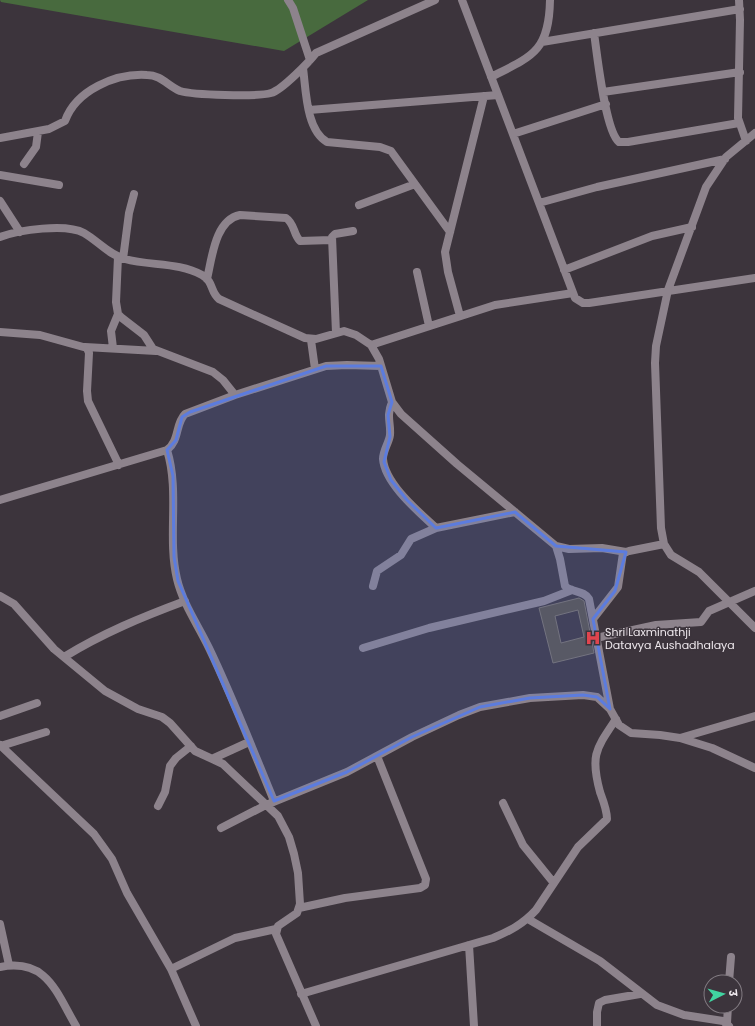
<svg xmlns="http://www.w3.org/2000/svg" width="755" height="1026" font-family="Poppins,'Noto Sans Devanagari',sans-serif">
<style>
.green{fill:#486a3e}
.building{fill:#585048;stroke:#7a7169;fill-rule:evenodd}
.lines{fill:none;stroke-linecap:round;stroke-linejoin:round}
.street{stroke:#8d838c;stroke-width:8}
.marked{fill:#5c7cde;fill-opacity:0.2;stroke:#5c7cde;stroke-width:3;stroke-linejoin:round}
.labels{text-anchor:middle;stroke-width:3;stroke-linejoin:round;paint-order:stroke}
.poi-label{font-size:11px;fill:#eee8ed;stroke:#3c343c;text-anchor:start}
</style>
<rect width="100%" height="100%" fill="#3c343c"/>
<path class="green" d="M0,0h368l-84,51 -283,-49z"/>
<path class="building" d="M579,598l5,3 10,52 -41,10 -14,-55zM578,610l6,27 -23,6 -6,-27z"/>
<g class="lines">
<path class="street" d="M288,0l5,8 17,52
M462,0l113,298 8,5h6l166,-25
M739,0l1,20 -2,98 8,23
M594,33c3,20 11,98 25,109h9l111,-19
M542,42l198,-33
M303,68c3,22 3,62 24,74l53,5 11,4 59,81
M491,77c42,-21 58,-26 59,-77
M603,92l137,-20
M309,110l189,-15
M755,133l-29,24 -20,30 -38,103 -12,56 -1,17 6,165 3,16 7,11 28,17 56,56
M513,134l93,-30
M0,138l49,-9 16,-8c11,-31 51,-48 82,-46 14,0 21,11 33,16 13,4 77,6 91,2 11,-3 38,-31 45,-40l119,-53
M24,164l12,-17 2,-15
M0,175l59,10
M0,201l20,31
M539,203l58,-16 128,-28
M359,205l56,-21
M0,237c19,-7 66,-14 84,-4 14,8 25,22 41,26 25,7 54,3 77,16 12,7 8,17 17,24l86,39 11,1 28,-8 12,4 15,10 8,14 13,43 9,12 56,50 99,82 4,13 5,27c7,7 19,4 24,13l21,110
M118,257l-2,45 2,12 4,4 22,17 9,14 60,23 10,8 12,15
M123,259l6,-46 5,-19
M564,270l88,-34 40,-9
M417,272l12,54
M207,279c5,-21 8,-59 33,-64l46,3c9,6 7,16 14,23l31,-1
M460,316l-12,-44 -3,-20 39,-156
M0,332l40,3 47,13 2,5 -2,38 1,10 31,64
M336,333l-4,-96 3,-3 18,-3
M311,340l4,29
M371,345l124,-40 78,-12
M85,347l71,4
M113,348l-2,-17 7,-17
M392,402c-6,15 -1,20 -2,33 -1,8 -7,15 -7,24 2,25 36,53 53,69
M167,450c13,42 0,87 10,129 6,25 21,46 32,69 24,50 44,102 65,153
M0,500l167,-50c13,-10 8,-26 18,-36l50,-19 91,-29 21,-1 34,1
M556,546l13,3 33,-1 24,4
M373,586l4,-15 24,-16 10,-16 25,-11 79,-16
M0,596l14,8 40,45 51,42 33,18 24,8 8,6 25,28 28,13 55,52 11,21 5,17 4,19 2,31 -3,9 -19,13 -2,8 40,92
M593,619l25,-32 5,-34 6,-2 35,-7
M596,638l60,-13 45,-3 8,-11 46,-20
M363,648l66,-20 115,-27 28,-11
M64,657c39,-24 78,-40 121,-56
M0,716l37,-13
M680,738l75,-22
M0,745l94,89 18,25 15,34 44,76 25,57
M1,746l45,-14
M214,758l35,-16
M503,803l20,42 30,37
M158,806l7,-14 5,-26 6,-8 15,-12
M221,828l45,-23 81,-33 65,-35 47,-22 21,-8 50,-9 53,-3 14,2 13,12 9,16 12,8 29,2 20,3 32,10 43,20
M299,908l46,-10 75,-10 5,-3 1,-6 -49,-123
M528,919l72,42 57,44 27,10 39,6 6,5
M0,924l9,41
M469,945l5,81
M0,967c47,-9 56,25 76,59
M171,969l64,-31 41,-9
M729,982l2,-25
M301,994l192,-56c17,-7 30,-14 43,-28l42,-63 29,-28c0,-9 -4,-19 -7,-27 -10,-37 -4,-43 16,-73
M727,1023l1,-17
M597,1026v-14l2,-9 6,-3 35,-6"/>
</g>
<path class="marked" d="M326,366h55l11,36 -4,13 2,22 -6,25 7,18 16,20 29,28 79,-16 41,34 70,6 -11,39 -22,28 17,90 -13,-12 -14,-2 -53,3 -50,9 -68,30 -65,35 -73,29 -96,-220 -4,-24 -1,-81 -6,-26 9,-10 6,-23 8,-5z"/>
<defs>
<g id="hospital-bare" transform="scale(1.2)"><path d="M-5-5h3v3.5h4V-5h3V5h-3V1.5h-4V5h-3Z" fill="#e0444e" stroke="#3c343c" stroke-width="2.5" paint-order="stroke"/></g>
</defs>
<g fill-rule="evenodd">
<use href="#hospital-bare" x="593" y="638"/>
</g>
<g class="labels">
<g class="poi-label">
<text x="605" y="636">Shri Laxminathji<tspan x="605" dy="13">Datavya Aushadhalaya</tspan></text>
</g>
</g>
<g transform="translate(723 994) rotate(84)"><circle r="19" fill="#3c343c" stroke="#837c83"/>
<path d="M0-3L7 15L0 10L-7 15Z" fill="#41d4a1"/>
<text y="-6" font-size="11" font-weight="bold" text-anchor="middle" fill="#eee8ed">उ</text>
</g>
</svg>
